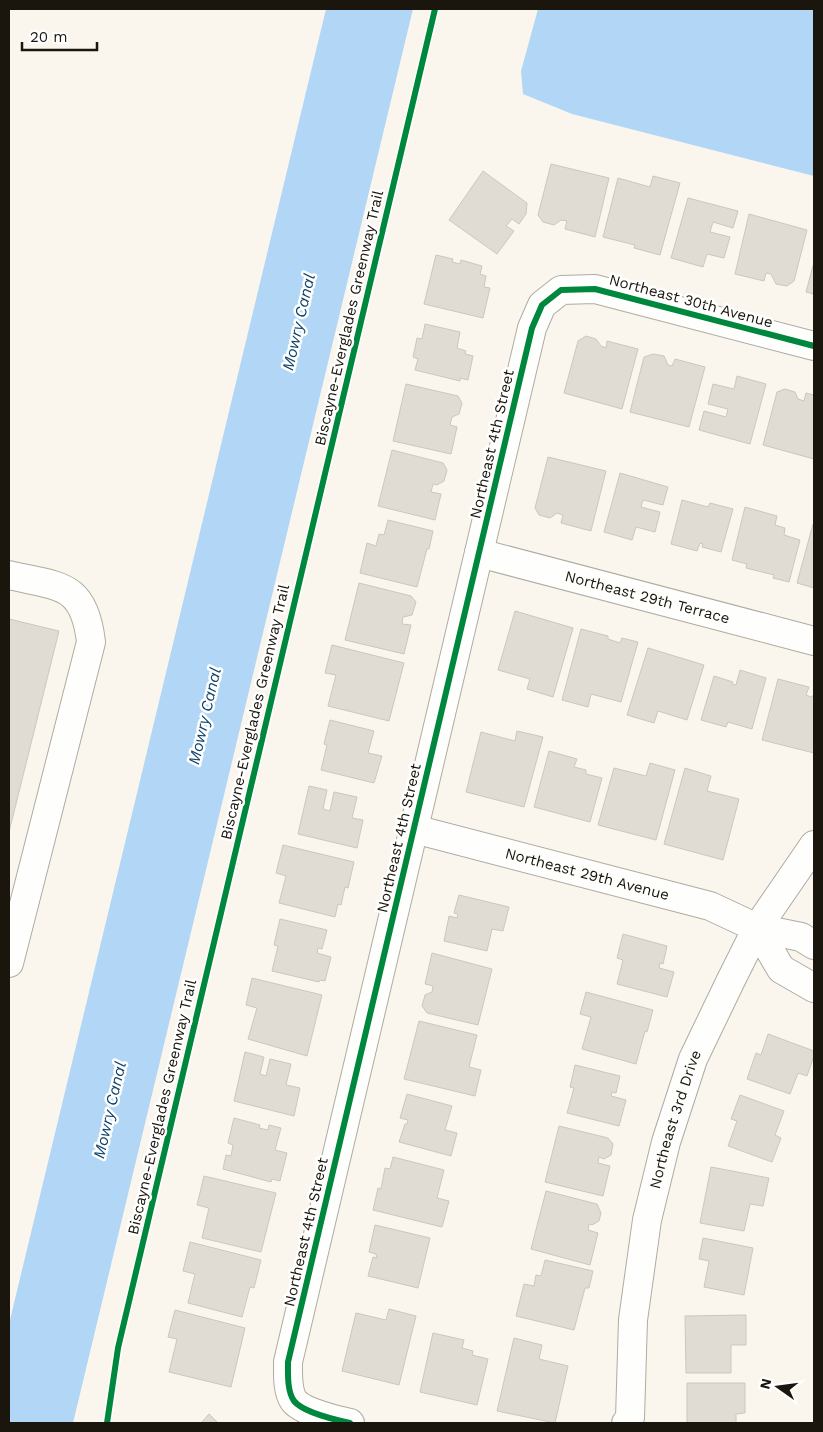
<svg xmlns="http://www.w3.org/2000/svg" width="823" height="1432" font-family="'Work Sans',sans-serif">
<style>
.water{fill:#b2d7f6}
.building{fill:#e1dcd3;stroke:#cbc7bf}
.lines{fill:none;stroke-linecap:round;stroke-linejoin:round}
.minor-casing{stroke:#aeaba2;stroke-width:30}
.minor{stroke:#fefefc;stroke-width:28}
.cycleway-casing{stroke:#fff;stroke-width:9}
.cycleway{stroke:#00873e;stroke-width:6}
.labels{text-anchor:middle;stroke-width:5;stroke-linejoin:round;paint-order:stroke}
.street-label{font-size:15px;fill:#1a160d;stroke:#fff}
.water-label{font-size:16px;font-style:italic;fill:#0e436a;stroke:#fff}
</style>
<rect width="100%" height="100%" fill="#faf6ed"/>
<path class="water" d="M326,9h87l-340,1414h-64v-99z
M538,9h273l3,1v166l-242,-62 -49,-20 -2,-23z"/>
<path class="building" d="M551,164l58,14 -14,59 -30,-8 2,-8 -6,-1 -7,5 -11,-3 -5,-7z
M483,171l44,32 -1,11 -7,10 -7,-5 -6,7 8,5 -17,23 -48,-34z
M653,176l27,7 -20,72 -26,-7 1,-3 -32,-8 15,-59 32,9z
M688,198l50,13 -5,17 -20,-6 -3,10 20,5 -6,21 -17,-4 -4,13 -32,-9z
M749,214l58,16 -13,51 -7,5 -11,-2 -5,-10 -5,-1 -2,8 -29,-7z
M436,255l17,4 -1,3 8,2 1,-4 21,6 -2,8 6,2 -2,11 6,1 -7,30 -59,-14z
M814,262v32l-8,-2z
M425,324l35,8 -3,16 9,3 -1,3 8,2 -5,24 -8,-2v3l-45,-11 3,-11 -5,-2 4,-19 5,1z
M586,336l10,3 5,7 5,2 1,-7 31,8 -16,60 -58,-16 14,-52z
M653,354l11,2 4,9 4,1 3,-7 30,8 -16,60 -59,-15 14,-55z
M737,376l29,8 -16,60 -51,-14 5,-19 22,6 2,-8 -20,-5 5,-20 21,5z
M406,384l52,12 4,7 -3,11 -7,3 -2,8 7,2 -6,27 -58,-13z
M785,389l10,3 3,7 6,2 2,-8 8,2v64l-51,-14 14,-53z
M392,450l51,13 4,7 -3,11 -7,4 -4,-1 -2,8 10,2 -6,26 -57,-14z
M548,457l58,14 -15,60 -30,-8 2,-8 -6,-2 -7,5 -11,-3 -4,-7z
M620,473l48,14 -5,18 -20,-5 -2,7 19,5 -5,20 -19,-5 -4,13 -28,-8z
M682,500l26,7 2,-4 23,6 -12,43 -19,-5 1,-3 -3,-1 -3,8 -26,-7z
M745,507l32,9 -2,9 10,3 -1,7 16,5 -11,42 -16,-4 1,-3 -28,-7 1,-4 -15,-4z
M388,520l45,11 -4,18h-2l-10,38 -57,-14 7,-30 9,3 3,-12 5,1z
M813,524l1,1v63l-17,-5z
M359,583l52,13 5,6 -4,13 -9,2 -1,7 9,1 -7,29 -59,-14z
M515,611l58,17 -20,69 -26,-8 3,-10 -32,-9z
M9,619l50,12 -50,201z
M581,629l27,7v3l12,4 2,-5 16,4 -17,60 -30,-8 -3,13 -26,-7z
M332,645l72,18 -15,58 -61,-15 8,-31 -11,-2z
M648,648l56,17 -17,55 -29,-9 -4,12 -27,-8z
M740,670l26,8 -14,51 -24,-7 -2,5 -25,-7 13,-44 19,6 -1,2 4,1z
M778,679l31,8 -3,8 5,2 3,-2v58l-52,-13z
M330,720l44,11 -6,22 14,3 -8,27 -53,-13 6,-25 -3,-1z
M517,731l26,6 -19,70 -58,-15 15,-60 34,9z
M549,751l28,8 -3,8 12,3v4l16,4 -12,44 -56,-15z
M650,763l25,7 -19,70 -58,-15 16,-57 32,8z
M685,768l26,8 -4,15 32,8 -16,61 -59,-16z
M309,786l18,4 -4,19 7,2 4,-19 23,5 -5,21 11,2 -6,28 -59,-14z
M283,845l71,17 -6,26 -3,-1 -4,18 -3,-1 -3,13 -56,-14 7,-27 -10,-3z
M459,895l50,12 -6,24 -11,-2 -5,22 -43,-10 5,-25 8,2 1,-4 -4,-1z
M280,919l47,11 -5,19 -4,-1 -1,5 14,4 -6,24 -5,-1 -1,2 -47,-11 6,-25 -4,-1z
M623,934l44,12 -4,18 -3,-1 -1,5 15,4 -7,25 -50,-13 6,-24 -6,-2z
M432,953l60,16 -14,56 -51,-12 -5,-7 3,-11 7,-3 1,-6 -8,-2z
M252,978l70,17 -15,61 -59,-17 9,-31 -11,-3z
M586,992l67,18 -6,22 -2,-1 -9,33 -54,-15 9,-32 -11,-3z
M419,1021l58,14 -8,32 12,3 -6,26 -71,-17z
M768,1034l46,17v5l-7,20 -9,-3 -8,21 -43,-15 9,-26 5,2z
M245,1052l19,5 -4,17 6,2 4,-17 21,5 -5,21 14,3 -6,28 -60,-15z
M575,1065l45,11 -4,17 -4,-1 -1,4 15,4 -7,26 -52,-13 7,-25 -4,-1z
M407,1094l45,12 -7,24 12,3 -6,23 -52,-14 6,-18h2l1,-4 -8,-2z
M740,1095l44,16 -9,24 6,3 -9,24 -44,-16 9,-25 -6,-2z
M234,1118l26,7 -1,3 9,2 1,-5 12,3 -6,22 12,3 -7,28 -8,-2 -1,3 -48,-13 3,-14 5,1 2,-11 -5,-2z
M559,1126l49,12 5,6 -2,11 -7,4 -5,-2 -1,6 12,3 -7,30 -58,-14z
M393,1157l51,13 -7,28 12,3 -7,26 -69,-17 5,-22 3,1 4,-21 5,1z
M711,1167l58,11 -6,28 -13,-2 -6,27 -44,-8z
M204,1176l72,17 -15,59 -59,-14 7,-30 -12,-3z
M546,1191l51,13 4,9 -2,8 -7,4 -3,-1 -1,6 10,3 -8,32 -59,-16z
M375,1225l55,13 -12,50 -50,-12 5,-19 4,1 -1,-4 -7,-2z
M703,1238l50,10 -9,47 -40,-8 5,-26 -10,-2z
M190,1242l71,18 -7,28 -4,-1 -8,30 -54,-14 7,-29 -12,-3z
M545,1260l48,11 -4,17h-4l-11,42 -58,-14 8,-32 10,2 2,-11 5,1z
M389,1309l27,7 -17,69 -57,-14 14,-58 30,7z
M175,1310l70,18 -14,59 -62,-15 8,-33 -9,-2z
M746,1315v30h-15v28h-45l-1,-57z
M433,1333l31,7 -2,8 11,3 -1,4 16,4 -11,46 -57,-13z
M514,1338l28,7 -3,14 29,7 -13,57 -58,-12z
M687,1383h58v30l-9,1v9h-49z
M209,1414l9,9h-17z"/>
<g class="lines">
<g class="minor-casing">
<g id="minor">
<path id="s1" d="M479,553l335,88"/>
<path d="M9,575c50,12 75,7 82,67l-82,321"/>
<path id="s2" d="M414,829l296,77 47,22 44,9 13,8"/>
<path d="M757,928l24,41 33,19"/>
<path d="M350,1423c-14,-3 -47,-11 -56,-22 -7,-10 -6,-27 -6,-39l244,-1034 10,-23 19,-15 34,-1 219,57"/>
<path id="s3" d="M626,1423l4,-5 3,-98 14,-100 19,-78 27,-83 38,-79 26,-52 57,-83"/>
</g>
</g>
<use href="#minor" class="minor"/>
<g class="cycleway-casing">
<path id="cycleway" d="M107,1423l11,-75 317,-1339
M350,1423c-14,-3 -47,-11 -56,-22 -7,-10 -6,-27 -6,-39l244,-1034 10,-23 19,-15 34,-1 219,57"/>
</g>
<use href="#cycleway" class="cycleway"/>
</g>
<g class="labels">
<g class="street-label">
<text transform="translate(691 301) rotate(15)" y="5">Northeast 30th Avenue</text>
<text transform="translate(349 318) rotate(-77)" y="5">Biscayne-Everglades Greenway Trail</text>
<text transform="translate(492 444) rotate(-77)" y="5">Northeast 4th Street</text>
<text dy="5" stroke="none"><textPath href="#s1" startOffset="174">Northeast 29th Terrace</textPath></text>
<text transform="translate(255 712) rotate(-77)" y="5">Biscayne-Everglades Greenway Trail</text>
<text transform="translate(399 838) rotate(-77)" y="5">Northeast 4th Street</text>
<text dy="5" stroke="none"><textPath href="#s2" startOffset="179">Northeast 29th Avenue</textPath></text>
<text transform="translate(162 1107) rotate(-77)" y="5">Biscayne-Everglades Greenway Trail</text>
<text dy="5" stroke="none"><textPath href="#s3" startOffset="310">Northeast 3rd Drive</textPath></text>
<text transform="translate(306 1232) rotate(-77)" y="5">Northeast 4th Street</text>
</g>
<g class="water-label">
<text transform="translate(298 322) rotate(-77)" y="6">Mowry Canal</text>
<text transform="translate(204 716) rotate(-77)" y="6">Mowry Canal</text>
<text transform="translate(109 1110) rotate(-77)" y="6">Mowry Canal</text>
</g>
</g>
<rect width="823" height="1432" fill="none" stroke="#1a160d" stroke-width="20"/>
<g transform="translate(778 1387) rotate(284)" stroke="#ffffff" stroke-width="4" paint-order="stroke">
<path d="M0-4L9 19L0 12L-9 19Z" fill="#1a160d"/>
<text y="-8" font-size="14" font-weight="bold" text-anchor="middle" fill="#1a160d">N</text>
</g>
<path d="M22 42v8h75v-8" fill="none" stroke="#1a160d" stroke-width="2.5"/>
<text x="30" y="42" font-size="15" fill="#1a160d" stroke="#ffffff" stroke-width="4" paint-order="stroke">20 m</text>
</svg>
